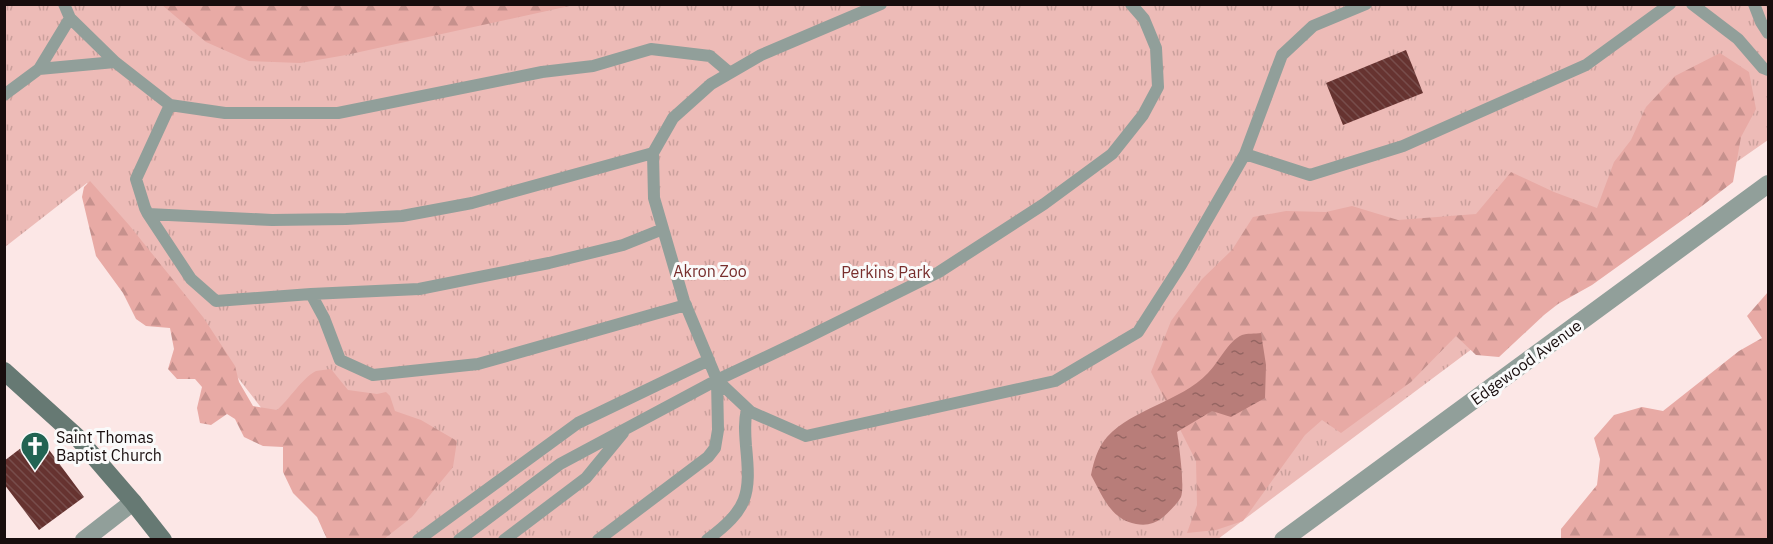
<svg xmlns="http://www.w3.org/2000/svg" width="1773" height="544" font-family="'IBM Plex Sans',sans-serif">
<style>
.grass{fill:url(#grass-tufts)}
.forest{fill:url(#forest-firs)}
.water{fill:url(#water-ripples)}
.building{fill:url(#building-back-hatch)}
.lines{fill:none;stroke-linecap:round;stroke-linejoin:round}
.lane{stroke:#919f9a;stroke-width:12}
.street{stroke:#919f9a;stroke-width:18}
.secondary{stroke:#667973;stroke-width:18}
.labels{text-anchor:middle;stroke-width:6;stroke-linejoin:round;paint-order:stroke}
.park-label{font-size:16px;fill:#782e2d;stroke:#fafafa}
.street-label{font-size:16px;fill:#180d0d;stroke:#fafafa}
.poi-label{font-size:16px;fill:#180d0d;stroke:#fafafa;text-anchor:start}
</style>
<defs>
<pattern id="grass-tufts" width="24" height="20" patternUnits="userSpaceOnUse" patternTransform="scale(1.5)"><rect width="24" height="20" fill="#edbbb7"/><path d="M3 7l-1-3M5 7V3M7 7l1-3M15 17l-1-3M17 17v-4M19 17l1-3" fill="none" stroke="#caa09c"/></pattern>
<pattern id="forest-firs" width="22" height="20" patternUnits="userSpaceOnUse" patternTransform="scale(1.5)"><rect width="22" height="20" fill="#e8aaa5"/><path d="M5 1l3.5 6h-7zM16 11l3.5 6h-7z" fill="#c6918d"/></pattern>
<pattern id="water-ripples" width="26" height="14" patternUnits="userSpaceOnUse" patternTransform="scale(1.5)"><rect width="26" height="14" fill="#b87d79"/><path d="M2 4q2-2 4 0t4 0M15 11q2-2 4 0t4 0" fill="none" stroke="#956562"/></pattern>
<pattern id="building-back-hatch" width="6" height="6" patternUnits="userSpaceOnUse" patternTransform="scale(1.5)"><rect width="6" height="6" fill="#663330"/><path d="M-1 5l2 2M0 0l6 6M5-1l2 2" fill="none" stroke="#774d4b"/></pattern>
</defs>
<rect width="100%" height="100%" fill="#fce7e6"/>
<path class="grass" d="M4,5h1764v135l-252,176 -298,223h-855l-276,-356 -82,64z"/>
<path class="forest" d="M162,5h412l-228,50 -46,8 -51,-2 -43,-19z
M1720,53l29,19 7,37 -15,28 -8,45 -31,24 -110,79 -34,19 -14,11 -45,42 -23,-2 -20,-19 -45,46 -70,51 -19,-13 -17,15 -62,86 -27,9 -29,3 10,-28 -1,-44 -45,-89 20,-51 31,-42 30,-29 21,-33 33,-6 40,1 26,-6 46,14 78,-6 35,-42 43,20 43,16 17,-46 17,-22 15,-33 29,-31z
M90,181l39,44 74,92 32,49 4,16 14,24 24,4c12,-10 25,-32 39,-39 4,-1 10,-1 15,-2l17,21 29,4 9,-2 4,4 5,15 26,9 36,21 -4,26 -41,50 -28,22h-57l-10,-22 -24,-24 -10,-21v-25l-20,-1 -19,-9 -9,-18 -8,-5 -16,11 -11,-2 -3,-15 5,-21 -7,-8h-18l-9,-10 6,-20 -4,-21 -24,-2 -10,-7 -13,-26 -27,-37 -14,-59 2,-10z
M1768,292v247h-207v-10l36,-44 3,-26 -6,-21 20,-23 28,-8 21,4 76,-60 23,-13 -15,-22z"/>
<path class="water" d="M1261,333l5,32 -1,33 -34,19 -19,-6 -35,21c2,13 8,54 4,65 -4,7 -13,16 -19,21 -8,6 -16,8 -26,6 -25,-4 -34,-29 -45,-49 3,-14 6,-26 16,-38 27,-29 73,-35 101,-64 11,-11 20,-32 34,-38 5,-2 13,-1 19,-2z"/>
<path class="building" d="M1406,50l17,43 -80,32 -17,-42z
M38,435l46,62 -45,33 -35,-46v-23z"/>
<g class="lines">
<path class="lane" d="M64,4l6,14
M1692,4l46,35 25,29 5,2
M1754,4l7,18 7,11
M39,69l31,-51 45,44
M4,95l35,-26 76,-7 55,43
M1245,154l65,21 93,-29 183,-81 84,-61
M148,214l124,6 74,-1 56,-3 70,-13 181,-50
M311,294l108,-5 130,-26 74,-18 40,-16
M686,305l-208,59 -105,11 -33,-15 -16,-42 -13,-24 -95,7 -25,-22 -43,-65 -3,-6 -9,-29 34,-74 55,8h113l204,-41 51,-6 58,-17 59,7 20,17
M717,380l34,32 55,24 249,-55 83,-49 43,-67 64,-111 37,-99 31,-29 53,-22
M418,540l160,-117 131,-63
M459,540l101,-76 157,-84 89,-42 133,-66 105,-68 68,-50 31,-39 15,-28 -2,-39 -12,-29 -13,-15
M504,540l82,-62 37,-45
M598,540l110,-83 7,-9 3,-18 -1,-50 -33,-79 -30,-103 -1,-45 20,-35 38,-34 50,-29 120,-51
M707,540c41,-31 44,-44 39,-94 -1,-13 -2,-24 1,-37"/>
<path class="street" d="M84,540l49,-38
M1283,540l485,-356"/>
<path class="secondary" d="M4,371l73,66 56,65 30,38"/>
</g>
<defs>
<g id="church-pin" transform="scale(1.5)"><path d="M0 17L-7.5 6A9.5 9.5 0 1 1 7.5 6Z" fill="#226453" stroke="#fafafa"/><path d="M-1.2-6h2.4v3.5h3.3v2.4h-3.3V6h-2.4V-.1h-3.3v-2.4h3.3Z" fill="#fff"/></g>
</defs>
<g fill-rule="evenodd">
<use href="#church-pin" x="35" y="446"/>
</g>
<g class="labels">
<g class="park-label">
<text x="710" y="277">Akron Zoo</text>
<text x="886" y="278">Perkins Park</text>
</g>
<g class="street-label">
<text transform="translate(1526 362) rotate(-36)" y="6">Edgewood Avenue</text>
</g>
<g class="poi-label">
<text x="56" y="443">Saint Thomas<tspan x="56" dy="18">Baptist Church</tspan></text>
</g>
</g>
<rect width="1773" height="544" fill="none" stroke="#180d0d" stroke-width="12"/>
</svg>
